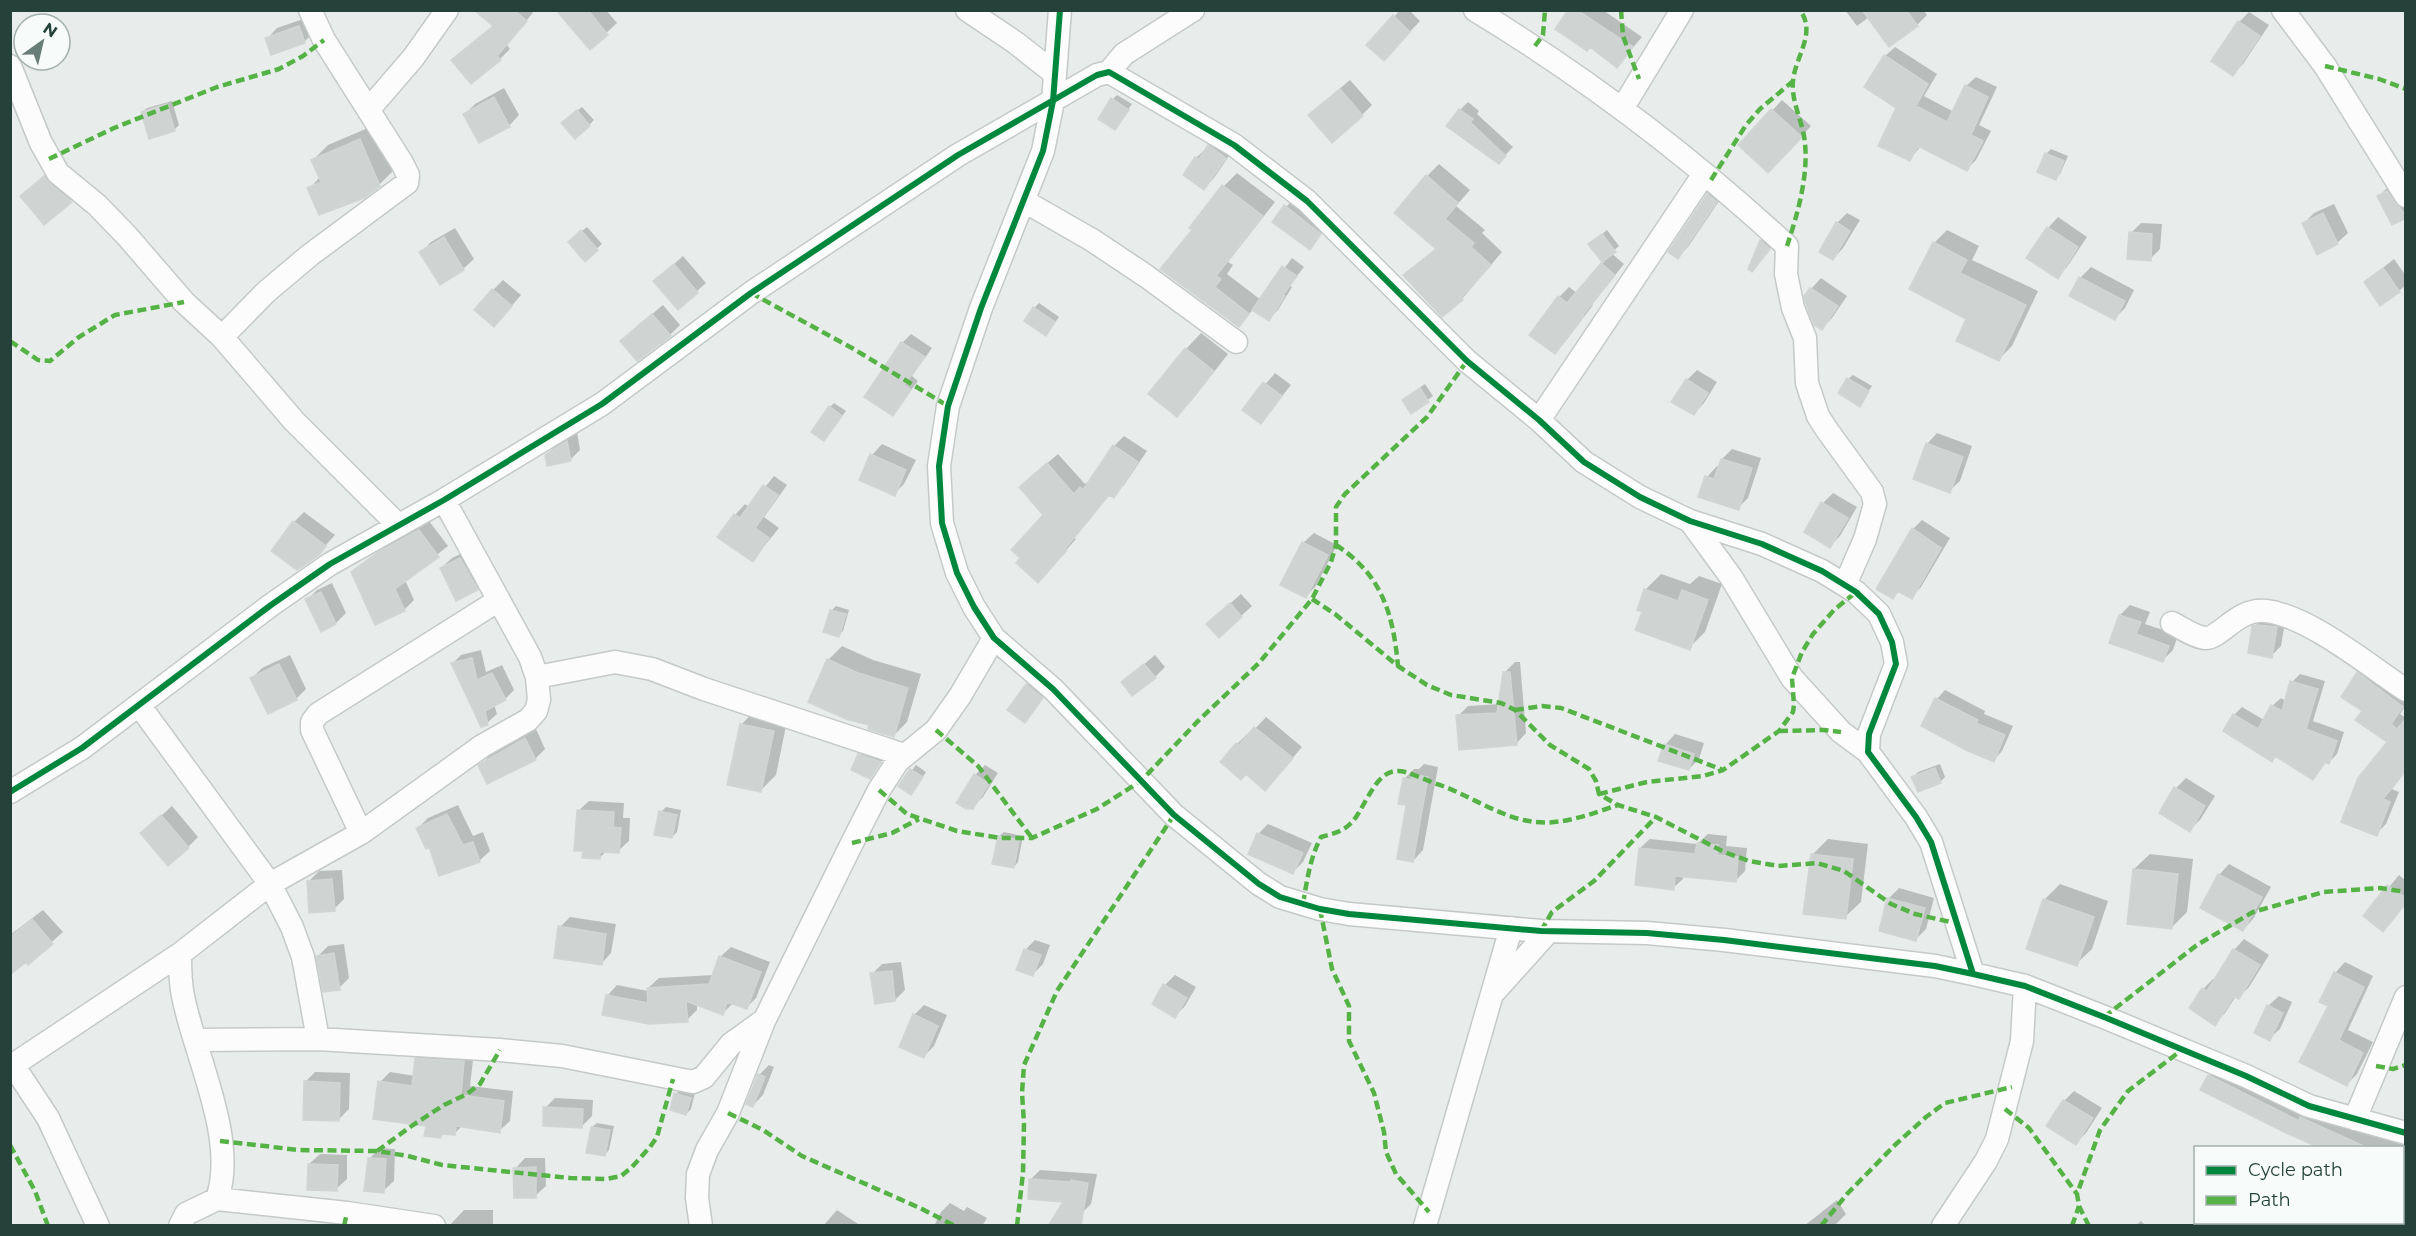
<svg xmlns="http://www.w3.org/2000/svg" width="2416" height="1236" font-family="Montserrat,sans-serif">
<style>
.shadow{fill:#0003}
.building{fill:#cfd4d2;stroke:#d1d6d4;stroke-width:1.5}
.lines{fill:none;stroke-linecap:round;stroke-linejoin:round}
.street-casing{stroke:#c5cac8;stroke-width:25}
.street{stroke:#fcfcfc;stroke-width:22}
.quiet{stroke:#55b346;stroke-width:4.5;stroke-dasharray:9 4.5;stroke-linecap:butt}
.cycleway-casing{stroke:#f7fbf9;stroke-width:10}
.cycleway{stroke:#00873e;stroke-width:6}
</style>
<rect width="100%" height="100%" fill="#e8edeb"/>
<path class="shadow" d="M493,10h42l-28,35 3,4 -10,10 -47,1 41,-35z
M567,10h39l11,13 -27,25z
M1400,10h9l11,11 -26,28v-32z
M1570,10h33l39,27 -25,29z
M1845,10h78l4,5 -10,10 -48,-8 -12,9z
M2249,12l20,13 -26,39 -10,10 6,-52z
M309,17l5,15 -10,10 -37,-3 10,-11z
M1895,47l42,27 -13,22 30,16 12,-26 10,-9 21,10 -18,38 12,6 -15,29 -9,9 -46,-23 -11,13 -25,-103z
M1350,80l22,25 -10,10 -42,-10z
M504,88l15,27 -10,11 -44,-12 10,-10z
M1117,95l15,9 -17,24 -2,-29z
M1782,100l29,26 -33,35 -38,-16z
M172,101l7,24 -5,5 -32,-18 5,-4z
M1468,102l11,9 -2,3 36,33 -14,15 -39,-52z
M582,107l12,13 -5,5 -21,-7z
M375,125l20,44 -16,16 -70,4 11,-12 -7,-17 15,-15z
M1219,136l16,11 -21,31 -10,10 -8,-30z
M2051,149l17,7 -8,18 -5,5 -16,-8 8,-18z
M1439,164l31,26 -14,16 29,24 -3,3 20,19 -40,47 -57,-24 32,-27 -10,-72z
M55,167l26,24 -36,32 -13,-37z
M1237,173l38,29 -47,60 5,3 -6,9 34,26 31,-42 12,9 -14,18 2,2 -14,23 -9,9 -15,-10 -16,16 -76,-56 32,-39 30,-44z
M1718,184l8,7 -38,56 -10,10 -8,-5 38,-58z
M2389,186l17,6v25l-27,-21z
M1296,195l34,29 -21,24 -35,-26z
M2334,204l14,29 -11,10 -33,-20 10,-10z
M1847,213l13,7 -17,28 -10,11 4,-36z
M2058,217l29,20 -20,30 -10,10 -29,-19 20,-30z
M2141,223l21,1 -2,25 -10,10 -19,-26z
M587,227l15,17 -17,15 -11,-22z
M455,228l19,31 -11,10 -23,14 -19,-31 10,-10z
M1607,230l12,16 -8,7 13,11 -32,40 1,1 -28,37 -10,10 4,-55 10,-10 8,6 27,-31 -14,-18z
M1947,230l32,16 -7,14 66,31 -26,55 -13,13 -65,-116z
M1766,236l8,8 -17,21 -7,4 11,-28z
M683,256l23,27 -28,25 -14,-35z
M2394,259l12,17v9l-7,6 -34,-9z
M2091,267l43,23 -9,18 -10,10 -44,-23 9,-17z
M1821,278l26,18 -15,22 -10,10 -11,-39z
M503,280l18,15 -17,20 -11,-25z
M1039,303l20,14 -9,12 -16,-21z
M663,305l17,20 -10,10 -38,-4z
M1201,333l27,21 -36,46 -15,15 -27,-21 36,-45z
M911,334l21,14 -20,28 6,5 -25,33 -27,-18 36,-53z
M1697,370l20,12 -13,21 -10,11 -7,-34z
M1275,373l16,12 -30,37 -17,-12z
M1853,375l19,11 -13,19 -11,-26z
M1425,384l8,12 -21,16 -4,-16z
M834,403l12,8 -22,28 6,-32z
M577,432l3,18 -10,10 -24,-5 11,-10z
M1937,433l35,13 -12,35 -11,10 -22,-47z
M1124,436l23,15 -23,34 -11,11 -3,-2 -36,44 2,1 -28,32 -3,-56 -14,-38 27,-23 27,30 7,-5 22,-33z
M882,444l34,16 -12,24 -10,10 -33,-15 11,-24z
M1732,449l29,9 -13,40 -10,10 -31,-31 10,-11 2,1 3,-8z
M774,476l13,9 -23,32 15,11 -26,32 -34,-23 16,-22 10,-11 4,3z
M1833,493l24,14 -17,29 -10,10 -24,-15 17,-28z
M304,512l31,23 -17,19 -24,-32z
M1922,520l28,18 -29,49 -10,10 -11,-7 -7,7 -15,-8 35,-60z
M429,521l19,25 -43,34 9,20 -10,10 -28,13 -23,-51 36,-28z
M1314,533l23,12 -21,41 -10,10 -3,-53z
M471,549l16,30 -10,10 -36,-21 11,-10z
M1661,574l29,10 9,-8 23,8 -17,48 -16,16 -50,-39 7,-20z
M332,583l14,30 -10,10 -15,7 -14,-30 10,-10z
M1241,594l11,12 -33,30 -1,-22z
M2130,605l20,7 -5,12 33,11 -5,15 -10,10 -52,-18 9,-27z
M836,606l13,4 -6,21 -5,4 -7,-24z
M2264,616l22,1 -5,29 -10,10 -17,-29z
M842,646l31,14 48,14 -14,48 -14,14 -22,-12 -43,-64z
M481,650l5,22 16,-7 12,25 -9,9 -11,5 3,10 -10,9 -35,-59 9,-9z
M290,655l16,34 -10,10 -44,-21 10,-10z
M1155,655l10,12 -10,10 -32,5z
M1515,662h5l6,71 -10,11 -58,-28 10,-10 32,-2 5,-32z
M2368,663l38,28v14l-6,9 6,4v53l-14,18 7,3 -13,32 -10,10 13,-93 -25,-31 -6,-37z
M2300,674l25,7 -12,40 31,11 -7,22 -8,8 -2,-1 -14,17 -37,-23 -4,5 -38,-45 8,-8 22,13 8,-14 9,-8 5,3 6,-19z
M1037,675l15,12 -28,34 3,-36z
M1945,690l40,21 -1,3 29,12 -11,25 -8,9 -57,-61z
M756,709l32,7 -12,59 -15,15 -20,-65z
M1266,717l36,30 -27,32 -38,-35 10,-10 2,1z
M536,729l9,20 -10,10 -55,7 10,-11z
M1675,734l29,9 -5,16 -10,10 -24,-24z
M870,745l20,6 -21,27 -9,-23z
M1424,764l14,3 -15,83 -10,11 -9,-82 10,-10h5z
M1940,764l5,13 -4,4 -23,9 -5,-13 5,-5z
M916,765l10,7 -11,16 -15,-2z
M985,765l13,8 -15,24 -11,10 3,-32z
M2186,778l29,18 -15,24 -11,10 -13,-42z
M589,801l35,2 -1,15h7l-1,23 -11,10h-11l-8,7 -21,-47z
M458,805l15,31 10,-4 7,19 -11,10 -49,-16 -12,-17 10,-10z
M172,806l26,31 -10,10 -46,-14z
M666,807l15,3 -4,22 -5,5 -11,-25z
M1268,824l44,19 -9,19 -10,10 -35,-38z
M1004,832l19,4 -5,26 -4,5 -15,-31z
M1708,834l19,2 -1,10 21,2 -2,23 -10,10 -52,-6v4l-10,9 -33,-40 10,-9 47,5z
M1828,839l40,5 -7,58 -16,15 -33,-62z
M2150,854l43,5 -6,53 -15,15 -38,-58z
M2229,864l42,23 -18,32 -10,11 -24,-55z
M342,870l2,29 -10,10 -25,-28 10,-10z
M2399,875l7,6v22l-23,27 -18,-14z
M2060,884l48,17 -16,48 -16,15 -32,-64z
M1899,888l35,10 -8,31 -10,10 -35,-9 8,-32z
M43,910l20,22 -35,31 -2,-3 -16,13v-38z
M570,917l46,7 -5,29 -10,11 -41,-37z
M2244,939l25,16 -20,32 -10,10 -3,-1 -11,17 -10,11 -12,-35 10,-10 2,1 19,-30z
M1035,940l15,5 -7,19 -10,10 -8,-24z
M344,944l5,34 -10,10 -21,-32 10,-10z
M731,947l39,15 -14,36 -10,10 -13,-5 -10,10 -26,-10v7l-10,10 -80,-24 10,-11 31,6v-3l11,-10 55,-3 6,-18z
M901,962l4,28 -10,10 -23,-26 10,-10z
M2345,962l28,14 -25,54 25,12 -16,32 -10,10 -17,-78 5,-33z
M1175,975l21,12 -11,19 -10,10 -21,-13 11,-18z
M2279,996l13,6 -12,27 -11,10 -1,-33z
M924,1005l23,10 -13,31 -10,10 -10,-41z
M427,1049l47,3 -4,34 43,5 -3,30 -11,10 -37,-5 -8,8 -9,-1 -5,4 -60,-55 10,-10 25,4 2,-17z
M2223,1062l183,83v37l-4,-2v-32h-87l2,-4 -108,-68z
M769,1065l5,2 -11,28 -10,10 6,-30z
M315,1072l35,1 -1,36 -10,10 -34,-37z
M681,1089l14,4 -4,16 -5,5 -10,-20z
M2074,1091l28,17 -16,25 -10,10 -28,-18 16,-24z
M555,1098l38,2 -1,16 -10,10 -37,-18z
M597,1123l17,3 -5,24 -4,4 -13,-27z
M380,1148l15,1 -1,32 -11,10 -13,-33z
M320,1154l27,1v24l-11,10 -27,-25z
M525,1158h20l1,28 -11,10 -20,-27z
M1040,1170l57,4 -6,30 -9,9 -51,-34z
M1837,1200l9,14 -10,10 -32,2z
M950,1203l14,8 3,-4 20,11 -5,8h-48l7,-14z
M464,1210h29v16h-44z
M837,1210l24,16h-38z
M2141,1221l5,5h-11z
M2223,1222h55l-3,4h-48z"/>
<path class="building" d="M474,10h40l13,11 -30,35 4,4 -30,24 -20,-24 42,-34z
M556,10h32l20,25 -18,15z
M1568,10h9l56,37 -16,21 -27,-21 -3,4 -32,-22z
M1862,10h44l12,16 -29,21z
M1393,15l17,17 -26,29 -18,-16z
M2238,21l22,15 -27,40 -22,-15z
M299,26l6,17 -34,12 -6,-17z
M1884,55l44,29 -12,22 31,16 18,-37 23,12 -17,38 12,6 -16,30 -49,-25 -8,15 -32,-15 18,-38 -32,-21z
M1340,89l23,27 -31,27 -24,-28z
M494,97l16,30 -31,16 -16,-29z
M1111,98l18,12 -14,20 -17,-11z
M167,104l8,27 -26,8 -8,-27z
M1459,109l14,10 -3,3 36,34 -7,8 -53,-38z
M1771,109l31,28 -34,36 -30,-28z
M577,110l13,16 -15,13 -14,-16z
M360,139l20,47 -16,12 -45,17 -12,-27 14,-6 -10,-22z
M1208,145l18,13 -22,32 -21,-15 12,-18 4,2z
M2045,153l19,8 -8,19 -19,-8z
M1426,175l32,28 -13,16 29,24 -3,4 20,18 -30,33 2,2 -21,17 -39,-42 33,-26 -42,-36z
M44,176l5,7 23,19 -28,23 -24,-29z
M1222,185l41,31 -47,60 5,3 -6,8 34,27 -10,13 -79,-58 32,-39 -3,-2z
M2387,191l19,25v2l-14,7 -15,-29z
M1707,194l10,8 -39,57 -10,-7z
M1284,205l37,29 -11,16 -38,-28z
M2323,213l15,31 -21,11 -15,-32z
M1836,222l14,9 -17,29 -14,-8z
M2047,227l31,20 -20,32 -32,-21z
M581,230l17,20 -13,12 -17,-20z
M2129,232l23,2 -1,27 -24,-2z
M1602,234l14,18 -14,10 -14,-18z
M444,237l20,33 -24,15 -21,-33z
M1760,240l10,9 -18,23 -4,-3z
M1933,242l34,18 -7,13 66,32 -27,56 -43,-20 10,-22 -57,-30z
M1601,263l14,12 -32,40 1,1 -29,38 -26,-19 29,-39 9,7z
M674,264l24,29 -20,17 -25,-29z
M1282,266l15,10 -14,19 2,1 -16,25 -17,-11z
M2383,268l17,24 -20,14 -16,-24z
M2079,277l46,24 -10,19 -46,-24z
M1810,288l28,18 -16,24 -8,-5 -8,-21 -2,-8z
M492,289l20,17 -18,21 -20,-17z
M1033,307l22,15 -9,14 -22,-15z
M652,314l19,22 -34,25 -17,-20z
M901,342l24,15 -21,28 7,5 -18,26 -29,-19z
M1185,348l29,23 -37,46 -29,-23z
M1847,378l22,13 -9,16 -22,-14z
M1686,379l22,14 -14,22 -23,-13z
M1263,382l19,14 -21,28 -19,-14z
M1420,388l9,14 -18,12 -9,-14z
M829,406l13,10 -18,25 -13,-9z
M567,441l4,20 -24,5 -2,-11z
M1926,443l37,14 -13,36 -37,-14z
M1113,445l25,17 -24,36 -5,-3 -44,54 2,1 -29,33 -22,-20 4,-5 -9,-8 32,-35 -24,-28 28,-24 27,31 6,-7 3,3z
M870,454l36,16 -11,26 -36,-16z
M1721,459l31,9 -13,42 -41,-13 7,-21 9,3z
M763,485l15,10 -23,33 14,10 -16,24 -36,-25 17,-23 6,4z
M1821,502l27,16 -18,30 -26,-16z
M293,521l33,25 -7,9 -22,15 -26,-19z
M1912,528l29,20 -29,51 -14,-8 -5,8 -17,-10z
M419,530l20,27 -44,32 10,22 -30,14 -24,-53 26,-19z
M1302,542l26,13 -22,43 -26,-13z
M460,558l18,32 -22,11 -16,-33z
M1644,589l34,12 4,-11 26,10 -18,50 -55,-20 7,-18 -5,-2z
M321,592l15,32 -15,8 -16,-33z
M1230,603l12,14 -23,21 -13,-14z
M830,610l16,4 -7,23 -16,-5z
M2119,615l22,7 -5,12 33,12 -6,16 -54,-19z
M2258,625l19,2 -5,31 -24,-5 4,-27z
M472,658l5,22 15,-7 14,27 -21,11 3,14 -7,2 -30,-64z
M827,659l31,14 50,15 -14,49 -26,-8 1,-4 -23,-6 -38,-17z
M279,664l18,36 -29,14 -18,-36z
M1144,664l12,14 -24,18 -11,-14z
M1503,672h7l7,73 -58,5 -3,-35 41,-2z
M2357,672l46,35 -12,17 6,5 9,-11v52l-23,29 7,3 -13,34 -36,-14 17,-44 29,-36 -32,-22 7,-9 -21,-14z
M2290,681l28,8 -12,40 31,12 -8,23 -4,-2 -12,18 -38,-24 -3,6 -49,-31 10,-17 25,15 13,-24 11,6z
M1026,684l17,14 -18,25 -18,-13z
M1935,698l43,22 -2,3 29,12 -11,27 -28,-12 -45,-24z
M740,724l34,7 -13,61 -34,-7z
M1254,727l39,31 -28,33 -19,-17 -5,6 -21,-18 16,-19 3,2z
M525,738l11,22 -49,24 -9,-19z
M1664,744l30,10 -5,16 -31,-9z
M858,754l23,8 -11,17 -19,-9z
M1935,768l6,15 -23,9 -7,-15z
M910,769l13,8 -12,18 -13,-9z
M974,774l15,10 -16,25h-7l-10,-6z
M1412,774l16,3 -15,85 -16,-3 9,-54 -8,-1 5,-26 8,2z
M2174,787l31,19 -15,26 -31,-19z
M577,810l37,2 -1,15 8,1 -2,25 -19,-1v7l-18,-1 1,-7h-9z
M659,811l18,4 -5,23 -18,-3z
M447,814l16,31 10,-3 7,20 -41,14 -10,-29 -3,2 -10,-21z
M161,815l28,33 -21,18 -28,-33z
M1257,833l46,20 -10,21 -45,-20z
M998,836l21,4 -5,28 -22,-4z
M1697,843l21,2 -1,10 21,2 -2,25 -61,-6 -1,14 -39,-5 4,-37 56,6z
M1811,854l42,5 -7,60 -43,-5z
M2133,869l45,5 -6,55 -45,-5z
M2218,874l44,23 -19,34 -43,-23z
M332,879l3,32 -26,2 -2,-32z
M2387,885l19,13v5l-23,29 -20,-16z
M1887,898l38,10 -9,33 -37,-10z
M2043,899l51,18 -17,49 -51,-17z
M32,919l21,25 -25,21 -2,-3 -16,13v-38z
M558,926l48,8 -4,31 -48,-7z
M1024,949l17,6 -8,21 -17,-6z
M2233,949l27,16 -21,34 -5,-3 -19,30 -26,-18 13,-20 5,3z
M334,953l6,37 -17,2 -7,-36z
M719,956l42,16 -14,37 -20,-7 -4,13 -37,-14 2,21 -39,2 -47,-9 4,-20 42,8 -1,-15 62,-4z
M892,971l3,30 -20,3 -5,-31z
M2334,972l30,15 -25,53 24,13 -16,33 -48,-24 29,-56 -9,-4z
M1163,984l24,14 -12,20 -23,-14z
M2267,1005l16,8 -13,28 -16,-8z
M913,1014l25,12 -14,32 -25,-11z
M415,1058l49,3 -3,34 43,6 -4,32 -44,-7 -1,9 -14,-1v4l-17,-2 2,-10 -53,-7 5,-38 34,5z
M758,1074l7,3 -12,30 -7,-3z
M2208,1075l91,46 1,-4 68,31h-48l-36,-16 -84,-42z
M304,1081l36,2 -1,38 -36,-1z
M674,1093l17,5 -5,17 -16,-5z
M2063,1100l30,18 -17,27 -30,-19z
M543,1107l40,2 -1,19 -39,-2z
M591,1127l19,3 -5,26 -19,-3z
M368,1158l18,1 -2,34 -20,-2z
M308,1164l30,1 -1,26 -30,-1z
M536,1167v31h-22l-1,-30z
M1029,1179l41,3 1,-2 17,3 -7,43h-33l15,-24 -35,-3z"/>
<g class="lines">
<g class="street-casing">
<path id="street" d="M967,10l49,33 38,30
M1060,10l-7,91 -10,50 -62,157 -33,98 -9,60 3,57 15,50 17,34 20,31 59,51 121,126 85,69 21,13 40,12 29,5 192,17 106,2 77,7 211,26 38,8 52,12 79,31 142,59 63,30 97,27
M1475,10c112,68 216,147 312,236l-1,28 7,34 12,30 2,45 11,33 9,14 45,62 3,12 -10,35 -20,46
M2283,10l42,56 81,130
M10,66l31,77 17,30 39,32 30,31 57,66 38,35 72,84 104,104
M1109,72l15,-18 69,-44
M369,109l44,-51 34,-48
M1622,109l60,-99
M1024,201l68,39 54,36 90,66
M222,337l44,-45 44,-37 97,-72 1,-8 -6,-12 -78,-123 -14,-30
M1539,420l165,-246
M1690,521l41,56 61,101 49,54 27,20
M2172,623c10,5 22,14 33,15 15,1 33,-31 61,-27 43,5 103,55 140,79
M537,677l78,-15 37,7 52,20 200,66
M139,705l131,179 22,43 11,30 15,82
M10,792l72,-44 189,-143 59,-41 114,-64 158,-96 149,-111 207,-138 139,-80 12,-3 125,73 73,56 160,160 72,59 45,42 56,35 50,24 72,23 60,27 34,21 23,22 13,28 4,22 -27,70 -1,18 48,65 15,25 42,132
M361,833l-49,-103v-8l6,-8 181,-114
M180,954c0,14 0,28 3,42 11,58 55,143 34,203l-31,15 -6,12
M1496,990l53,-59
M196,1040l122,-1 182,11 62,6 131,26 11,-5 27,-33 32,-23
M13,1065l35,53 50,108
M10,1067l170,-113 90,-70 91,-51 121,-87 46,-26 8,-9 3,-11 -2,-23 -7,-20 -86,-157
M2355,1119l51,-122
M217,1199l130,14 87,13
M701,1226l-4,-28 1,-24 9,-24 21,-37 36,-92 88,-178 27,-53 19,-29 38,-31 24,-34 34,-58
M1425,1226l86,-298
M1943,1226l43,-65 11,-22 25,-98 3,-55
M2401,1226l5,-4"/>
</g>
<use href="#street" class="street"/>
<path class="quiet" d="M1621,10l2,26 16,43
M1535,46l8,-11 2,-25
M2325,66l54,13 27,10
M49,159l65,-31 103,-41 62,-18 24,-13 21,-16
M1711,180l35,-55 14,-16 32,-27
M1787,246c11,-33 23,-75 17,-110 -3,-17 -13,-37 -11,-55 2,-24 24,-48 7,-71
M751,293l101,55 96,58
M10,341l28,19 12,1 29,-24 36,-22 69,-13
M1336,545c46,30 57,68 62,121
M1312,599l23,15 63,52 29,19 24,10 50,8 14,7 35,35 39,24 7,12 3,13 19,11 38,12 68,35 25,9 29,5 39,-3 27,8 47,33 24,10 40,9
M1515,710l27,-4 19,2 162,62
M936,730l42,36 54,72
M1779,731l45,-1 17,2
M879,790l28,24 50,17 44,7h31l65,-29 44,-28 56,-59 62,-59 53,-64 19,-37 5,-17v-38l9,-13 82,-77 40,-56
M1599,794l48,-12 56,-6 20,-6 56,-39 14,-19 1,-7 -2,-27 10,-26 11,-18 21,-24 22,-18
M852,843l40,-10 27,-14
M1303,904c4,-24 7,-46 18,-67 11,-3 21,-5 29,-13 14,-12 24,-53 47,-53 10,-1 32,11 43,14 28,10 61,32 89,36 29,6 62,-7 89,-16
M1320,909l12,60 17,37v35l25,52 10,39 2,20 10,22 33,38
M1541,931l11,-19 42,-31 62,-64
M2104,1017l93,-72 56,-33 71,-20 56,-4 26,4
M2376,1066l17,3 13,-4
M2005,1109l24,19 48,66
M728,1113l35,17 39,26 118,52 35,18
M220,1141l79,9 78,1 31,5 34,9 128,13 36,1 15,-3 11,-9 18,-20 7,-10 16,-58
M10,1145l25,46 13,35
M377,1151l36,-26 31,-20 23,-11 13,-10 20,-34
M344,1226l3,-13
M1017,1226l6,-53 1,-50 -2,-30 2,-28 33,-74 117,-176
M1821,1226l26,-32 48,-49 31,-28 19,-14 67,-16
M2072,1226l7,-20
M2089,1226l-10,-20 -2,-12 23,-64 28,-39 55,-42"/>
<g class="cycleway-casing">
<path id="cycleway" d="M1060,10l-7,91 -10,50 -62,157 -33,98 -9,60 3,57 15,50 17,34 20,31 59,51 121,126 85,69 21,13 40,12 29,5 192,17 106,2 77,7 211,26 38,8 52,12 79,31 142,59 63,30 97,27
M10,792l72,-44 189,-143 59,-41 114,-64 158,-96 149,-111 207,-138 139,-80 12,-3 125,73 73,56 160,160 72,59 45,42 56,35 50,24 72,23 60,27 34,21 23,22 13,28 4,22 -27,70 -1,18 48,65 15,25 42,132"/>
</g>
<use href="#cycleway" class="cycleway"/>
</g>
<rect width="2416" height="1236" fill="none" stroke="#24423a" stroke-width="24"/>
<rect x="2194" y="1146" width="210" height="78" fill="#f7fbf9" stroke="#a3b1ad" stroke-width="1.5"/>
<rect x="2206" y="1166" width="30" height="9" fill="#00873e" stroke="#a3b1ad" stroke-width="1.5"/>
<text x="2248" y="1176" font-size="18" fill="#24423a">Cycle path</text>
<rect x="2206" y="1196" width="30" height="9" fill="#55b346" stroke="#a3b1ad" stroke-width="1.5"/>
<text x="2248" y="1206" font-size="18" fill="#24423a">Path</text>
<g transform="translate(42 42) rotate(34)"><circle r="28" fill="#f7fbf9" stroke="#a3b1ad" stroke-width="1.5"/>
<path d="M0-4.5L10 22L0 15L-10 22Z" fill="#697e78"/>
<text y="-9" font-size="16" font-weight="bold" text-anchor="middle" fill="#24423a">N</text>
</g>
</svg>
